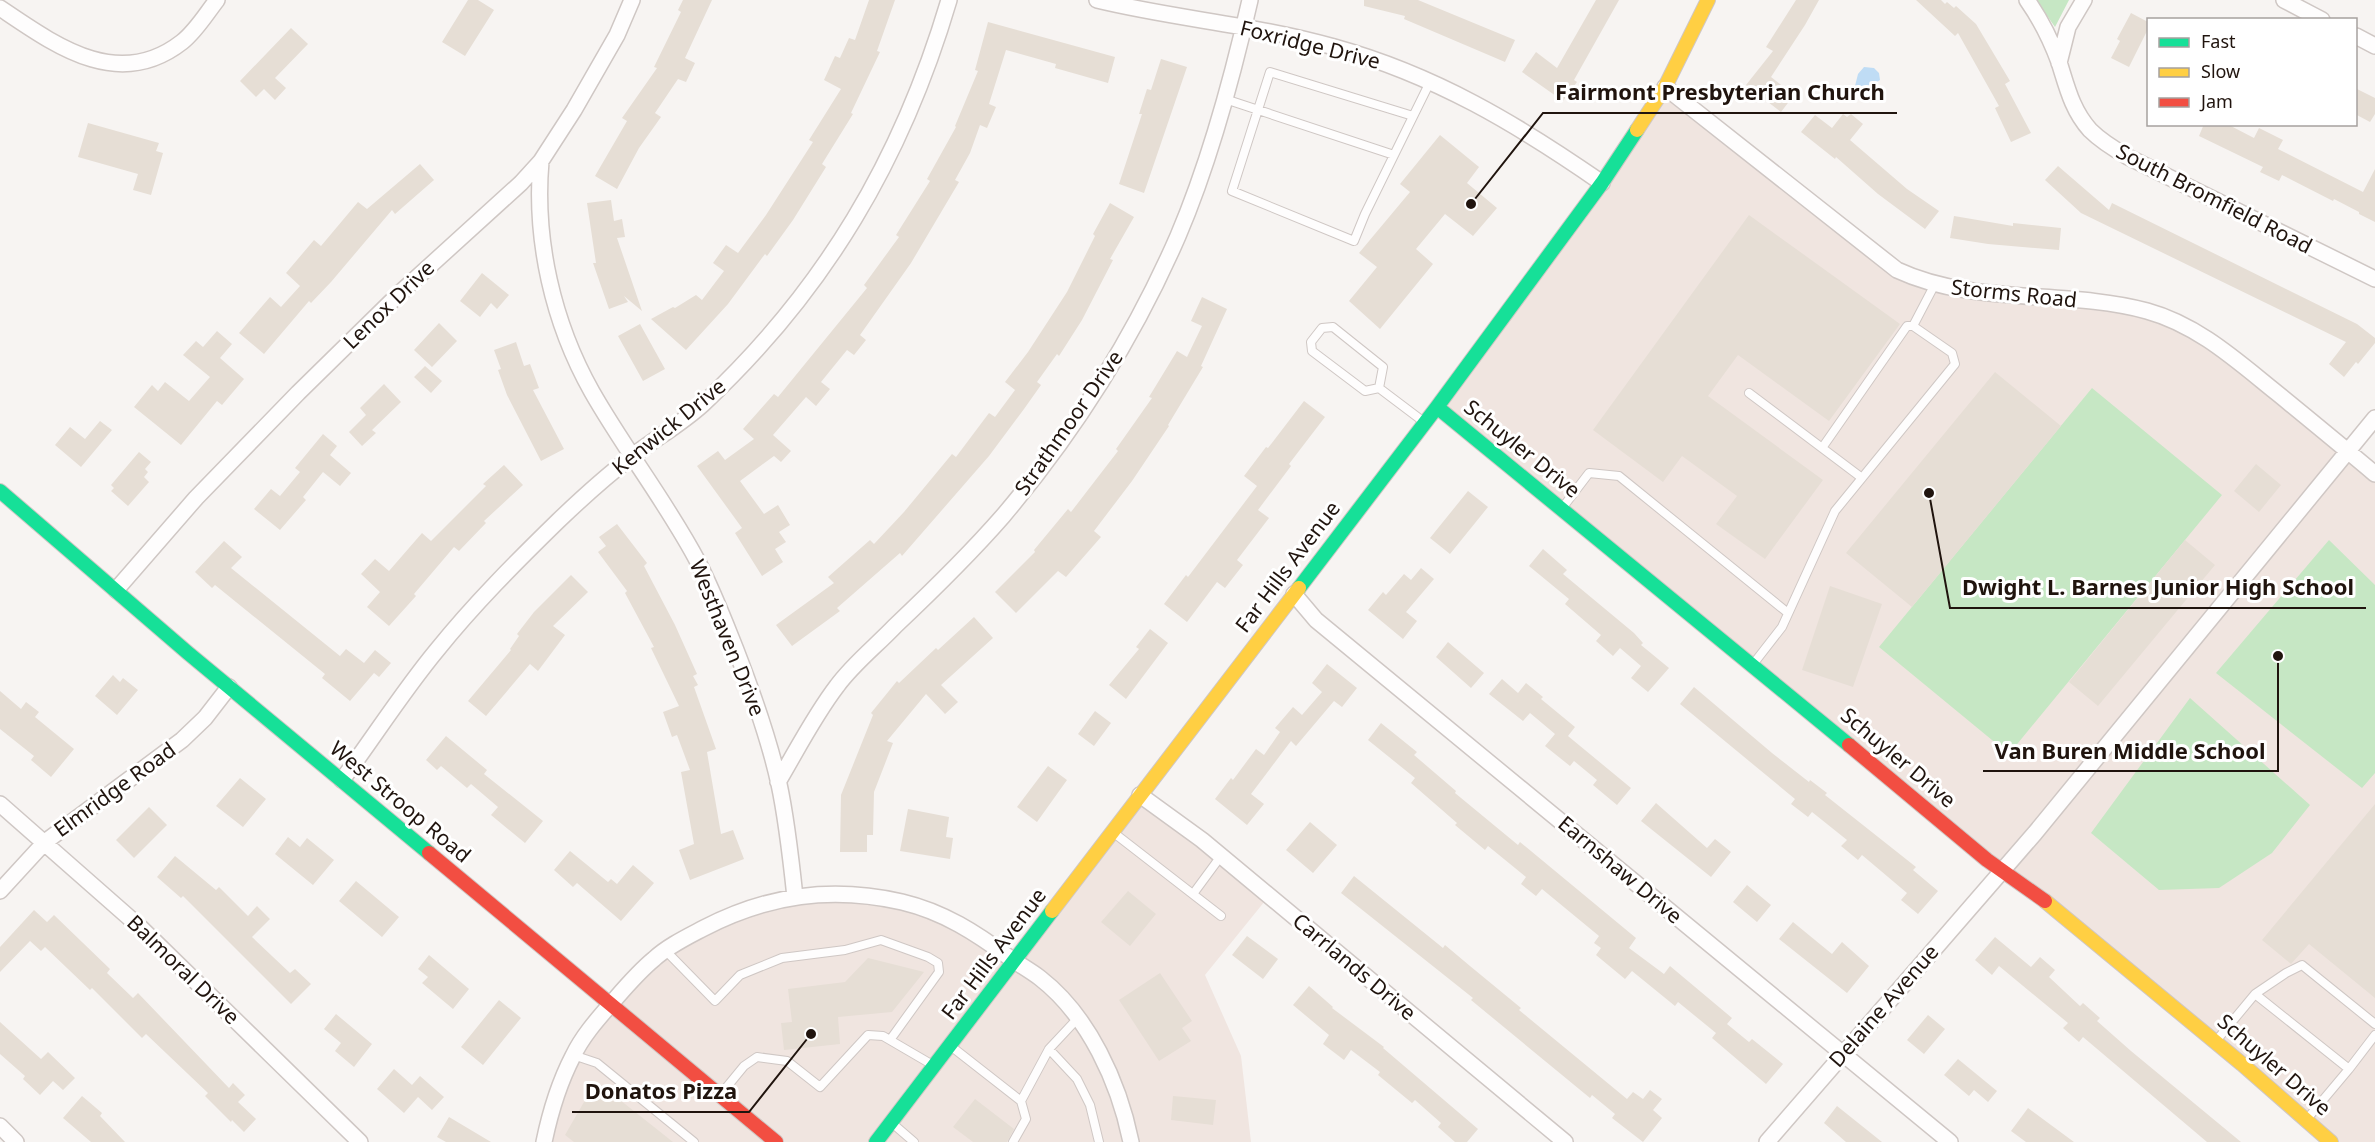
<svg xmlns="http://www.w3.org/2000/svg" width="2375" height="1142" font-family="'Noto Sans',sans-serif">
<style>
.built{fill:#f0e5e0}
.green{fill:#c6e7c4}
.water{fill:#bfdcf5}
.building{fill:#e6ded5}
.lines{fill:none;stroke-linecap:round;stroke-linejoin:round}
.lane-casing{stroke:#cfc7c4;stroke-width:10}
.street-casing{stroke:#cfc7c4;stroke-width:18}
.fast-casing{stroke:#cfc7c4;stroke-width:16}
.slow-casing{stroke:#cfc7c4;stroke-width:16}
.jam-casing{stroke:#cfc7c4;stroke-width:16}
.lane{stroke:#fefdfd;stroke-width:8}
.street{stroke:#fefdfd;stroke-width:15}
.fast{stroke:#16e098;stroke-width:14}
.slow{stroke:#ffcf43;stroke-width:14}
.jam{stroke:#f24e42;stroke-width:14}
.labels{text-anchor:middle;stroke-width:6;stroke-linejoin:round;paint-order:stroke}
.street-label{font-size:21px;fill:#20140e;stroke:#fff}
.leader{fill:none;stroke:#20140e;stroke-width:2}
.callout-dot{fill:#20140e;stroke:#fff;stroke-width:2}
.callout-label{font-size:22px;text-anchor:middle;font-weight:bold;fill:#20140e;stroke:#fff;stroke-width:6;stroke-linejoin:round;paint-order:stroke}
</style>
<rect width="100%" height="100%" fill="#f7f4f2"/>
<path class="built" d="M1665,87l232,183 105,23 175,29 198,152v668h-44l-894,-735z
M1140,795l129,101 -64,79 36,81 10,86h-707l29,-87 83,-98 129,-59 119,5 111,58z"/>
<path class="green" d="M2036,0h33l-14,27z
M2092,388l130,107 -213,259 -130,-107z
M2329,540l46,45v188l-13,15 -146,-115z
M2190,698l120,107 -38,48 -53,35 -60,2 -68,-57z"/>
<path class="water" d="M1864,67l10,1 5,5 1,7 -16,10 -1,4 -6,1 -3,-5 4,-16z"/>
<path class="building" d="M468,0h10l16,10 -29,46 -23,-14z
M683,0h29l-27,58 10,5 -9,19 -8,-3 -23,34 6,4 -22,31 -22,41 -22,-13 32,-55 -5,-3 35,-50 -3,-1 27,-55 -3,-2z
M869,0h26l-18,51 3,1 -29,61 2,1 -31,50 4,3 -33,53 -26,36 -2,-2 -37,50 -42,46 -35,-31 22,-12 2,1 21,-13 6,5 22,-29 -11,-8 13,-18 12,8 28,-38 47,-73 -4,-2 32,-51 -17,-9 11,-24 5,2 9,-20 6,2z
M1364,0h54l97,40 -10,22 -101,-43 1,-3 -41,-10z
M1596,0h23l-45,80 3,2 -14,19 -41,-29 14,-20 21,16z
M1796,0h23l-14,25 -34,52 23,18 -13,17 -35,-27 27,-34 -7,-4z
M1916,0h25l4,4 2,-2 7,6 2,-2 20,18 34,57 -5,3 26,49 -20,9 -16,-34 4,-2 -41,-73 -3,3z
M2131,13l17,9v7l-19,38 -18,-9 9,-17 -3,-2z
M988,22l127,35 -7,26 -53,-15 1,-4 -50,-14 -17,54 7,3 -9,21 -7,-3 -10,28 -15,27 4,2 -48,81 -51,72 6,5 -12,15 -7,-5 -26,32 9,7 -14,17 -10,-9 -33,38 18,16 -10,11 -7,-6 -34,25 24,33 14,-9 12,20 -11,7 7,10 -11,7 8,13 -21,14 -27,-43 7,-5 -45,-62 21,-15 7,9 29,-21 -11,-10 31,-35 4,3 89,-109 -3,-3 35,-48 -3,-2 34,-54 -3,-2 29,-52 -1,-1 23,-55 -3,-1z
M291,28l17,16 -33,34 11,10 -11,12 -11,-11 -8,8 -16,-16z
M1161,59l26,8 -43,126 -25,-9 23,-70h-3l8,-25 4,1z
M2355,88l20,10v16l-5,8 -15,-8z
M1843,114l4,3 4,-3 12,10 -13,16 57,49 32,22 -14,18 -47,-35 -42,-37 -1,2 -34,-27 14,-17 17,13z
M88,123l71,20 -3,8 7,2 -12,42 -18,-5 5,-16 -60,-17z
M2204,124h23l27,14 5,-10 24,12 -5,9 85,43 12,-23v53l-16,-8v-2l-25,-13 -1,2 -51,-26 -3,6 -19,-9 3,-5 -64,-31z
M1440,135l39,32 -12,16 30,25 -24,28 -28,-22 -29,35 17,15 -53,65 -31,-28 28,-34 -18,-14 51,-61 -10,-8z
M420,164l14,16 -39,34 -3,-4 -61,72 -20,21 -2,-2 -45,53 -25,-21 31,-36 11,10 19,-21 -14,-13 28,-33 7,6 37,-44 9,7z
M2058,166l51,44 3,-7 245,121 18,14v5l-17,21 -2,-2 -12,15 -15,-13 17,-22 -265,-129 -36,-33z
M611,200l3,21 8,-2 3,18 -8,1 25,73 -18,-15 4,6 -19,7 -16,-46h3l-9,-60z
M1110,203l24,14 -24,42 3,1 -31,60 -23,36 -2,-2 -20,28 4,3 -17,24 -35,47 -87,100 -2,-3 -63,55 3,3 -48,35 -16,-21 58,-42 -6,-6 42,-37 4,4 30,-32 48,-58 4,3 33,-44 6,4 20,-27 -10,-8 23,-30 39,-60 28,-56 -2,-2z
M1749,215l151,109 -71,97 -91,-66 -30,41 115,84 -58,79 -49,-35 21,-28 -55,-40 -19,26 -70,-52z
M1954,216l59,10v-3l48,5 -2,22 -71,-6 -38,-6z
M482,273l27,22 -12,14 -6,-6 -11,14 -20,-16z
M1202,297l25,12 -26,57 2,1 -35,58 1,1 -37,55 -38,50 7,6 -35,40 -8,-6 -42,42 -21,-21 40,-40 -1,-2 34,-41 3,3 47,-61 -2,-2 36,-51 -3,-1 28,-46 10,6 15,-31 -11,-5z
M439,323l18,18 -25,26 -18,-17z
M640,324l25,45 -22,12 -25,-45z
M217,331l15,13 -12,14 24,21 -22,26 -5,-4 -36,44 -47,-38 18,-22 6,6 7,-9 24,19 21,-24 -27,-22 13,-14 7,6z
M516,342l8,24 6,-2 9,24 -6,2 31,59 -23,12 -34,-66 -9,-25 3,-1 -7,-19z
M425,366l17,15 -11,12 -17,-16z
M1995,372l66,54 -149,181 -66,-54z
M384,384l17,18 -29,28 4,3 -14,13 -13,-14 17,-17 -6,-7z
M1304,401l21,16 -36,47 2,2 -33,44 11,8 -32,42 6,5 -18,23 -8,-6 -30,40 -23,-18 22,-29 2,2 69,-91 -13,-10 22,-29 2,1z
M100,421l12,9 -31,37 -26,-22 15,-18 15,12z
M323,434l14,12 -7,9 21,18 -11,13 -17,-14 -20,25 3,3 -26,30 -26,-21 17,-20 9,7 20,-24 -5,-4z
M139,452l12,10 -6,7 3,3 -4,5 5,5 -21,24 -17,-15 3,-3 -3,-3z
M2256,464l25,21 -22,27 -25,-21z
M504,465l19,20 -39,36 2,2 -27,28 -5,-4 -40,47 2,2 -27,30 -22,-19 13,-15 -19,-18 14,-15 14,12 33,-38 9,8 55,-55 -3,-2z
M1468,491l20,16 -38,47 -20,-16z
M617,524l30,39 -3,3 31,59 22,49 -4,2 5,9 -4,2 22,62 -9,3 14,82 12,-4 11,29 -54,21 -11,-30 15,-6 -13,-72 9,-2 -13,-35 -5,2 -9,-25 16,-6 -28,-58 3,-1 -29,-54 2,-2 -29,-39 8,-6 -7,-9z
M2185,540l30,25 -117,141 -29,-24z
M224,541l18,16 -11,11 109,88 6,-7 18,14 11,-13 16,13 -12,14 -5,-4 -24,28 -28,-23 3,-4 -110,-89 -3,3 -17,-16z
M1543,549l24,21 -4,4 71,59 9,10 -2,2 28,23 -21,24 -17,-14 10,-12 -21,-18 -7,8 -17,-15 5,-6 -36,-31 4,-5 -40,-33z
M1421,568l13,11 -28,33 11,9 -14,18 -35,-29 15,-18 3,3 18,-21 7,6z
M571,575l17,17 -35,34 12,9 -27,36 -8,-7 -44,52 -18,-15 43,-51 -1,-1 9,-13 -2,-2 17,-22z
M1830,586l52,18 -29,83 -51,-17z
M974,617l19,21 -52,47 17,17 -13,12 -19,-20 -39,47 6,2 -19,49 -1,43h-6v17h-27l1,-57 32,-80 -2,-2 26,-32 2,2 37,-35 2,2z
M1150,629l18,14 -42,56 -17,-14 30,-36 -3,-2z
M1448,642l36,31 -13,15 -35,-31z
M1327,664l30,24 -15,19 -8,-6 -38,45 -5,-5 -40,53 13,10 -17,21 -32,-26 16,-21 2,2 23,-31 8,6 16,-23 -5,-4 18,-21 9,8 20,-23 -10,-9z
M113,675l7,7 3,-4 15,12 -21,25 -22,-19z
M1502,679l16,14 8,-10 17,14 -2,2 34,28 -7,9 63,52 -14,17 -24,-20 4,-5 -23,-19 -4,5 -25,-20 10,-12 -25,-21 -7,8 -34,-27z
M1694,687l78,66 37,29 1,-2 17,13 -2,2 91,72 -3,3 25,21 -20,23 -17,-14 6,-7 -45,-38 -4,5 -17,-14 6,-6 -35,-28 -4,5 -17,-13 4,-5 -115,-95z
M0,691l21,18 5,-7 13,10 -4,5 39,32 -23,28 -20,-17 3,-4 -34,-27z
M1095,711l16,12 -17,23 -16,-12z
M1381,723l36,29 -3,3 42,36 -1,2 63,52 2,-3 116,96 -7,10 35,26 6,-8 62,52 -5,6 22,18 3,-3 31,25 -17,20 -54,-46 4,-5 -38,-31 -3,4 -43,-35 -7,8 -29,-24 5,-7 -7,-5 5,-7 -57,-47 -6,7 -15,-12 5,-7 -38,-31 -3,4 -30,-25 2,-2 -46,-40 4,-5 -47,-38z
M446,736l41,34 -3,4 59,47 -18,22 -34,-28 7,-8 -27,-23 -4,4 -26,-22 -4,4 -11,-10z
M1048,766l19,14 -30,42 -20,-15z
M240,778l26,21 -23,28 -27,-21z
M1656,803l51,45 8,-9 16,13 -20,25 -70,-56z
M2375,804v194l-66,-54 -18,20 -29,-24z
M149,807l18,18 -33,33 -18,-18z
M908,809l41,8 -3,20 7,1 -3,21 -50,-8z
M1310,822l27,23 -24,28 -27,-23z
M288,837l12,10 7,-9 27,22 -21,25 -38,-31z
M570,851l38,31 3,-3 6,5 16,-19 21,18 -33,38 -44,-38 -4,4 -19,-17z
M175,856l41,34 3,-3 29,29 9,-10 13,13 -18,18 38,36 5,-4 16,15 -20,20 -108,-108 -2,2 -24,-21z
M1354,876l89,72 2,-3 25,21 51,42 -2,2 108,89 6,-7 10,7 7,-9 12,9 -9,11 9,8 -19,24 -31,-24 3,-4 -23,-19 -2,3 -119,-98 2,-2 -132,-105z
M356,881l43,36 -17,20 -43,-36z
M1747,885l24,20 -14,17 -24,-20z
M1128,891l28,23 -26,32 -29,-24z
M34,910l13,12 7,-7 56,54 -3,4 26,25 5,-5 91,95 4,-5 12,12 -7,7 18,17 -12,13 -12,-12 -1,2 -26,-26 3,-3 -62,-59 -4,4 -50,-50 -2,2 -45,-43 -4,4 -11,-10 -30,31v-25z
M1793,922l39,32 10,-12 27,24 -22,27 -68,-54z
M1247,936l31,23 -15,20 -31,-24z
M1995,937l36,30 9,-10 15,13 -6,7 31,29 3,-3 17,15 -3,3 34,30 110,91h-34l-124,-105 -4,5 -16,-14 5,-5 -69,-57 -7,9 -17,-15z
M429,955l40,34 -16,20 -31,-26 6,-6 -10,-8z
M868,958l56,14 -32,40 -54,5 2,27 -56,6 -3,-27 11,-1 -4,-33 57,-7z
M1160,973l32,48 -10,7 9,13 -32,20 -40,-61z
M1309,986l24,21 -1,1 52,39 -1,1 95,81 -11,13h-12l-17,-15 3,-4 -26,-23 -3,3 -34,-28 2,-3 -29,-22 -7,10 -21,-16 6,-9 -36,-30z
M499,1000l22,18 -38,47 -22,-18z
M336,1014l36,30 -18,23 -19,-16 6,-8 -17,-14z
M1928,1015l17,14 -21,25 -17,-14z
M0,1022l41,37 7,-7 27,26 -12,12 -10,-9 -13,14 -17,-16 2,-3 -25,-22z
M1958,1059l39,32 -9,11 -14,-12 -5,6 -25,-21z
M394,1069l18,16 8,-9 24,21 -12,13 -14,-13 -14,16 -27,-24z
M596,1081l77,61h-99l-9,-7z
M82,1096l20,17 -2,3 25,26h-34l-28,-24z
M1173,1096l43,4 -3,25 -42,-5z
M975,1099l39,30 -7,13h-34l-20,-15z
M1837,1106l45,36h-36l-22,-19z
M2028,1108l46,34h-48l-15,-11z
M449,1117l42,25h-45l-9,-5z"/>
<g class="lines">
<g class="lane-casing">
<path id="lane" d="M1225,99l169,56
M1413,116l-143,-44 -38,119 122,50 11,-27 65,-132
M1913,326l22,-42
M1379,388l4,-21 -50,-40 -11,1 -11,14 1,9 53,40 14,-3 45,34
M1749,393l113,85
M1563,507l26,-34 30,3 169,137
M1754,663l28,-36 53,-116 120,-147 -3,-11 -39,-27h-6l-85,122
M1114,833l107,83
M1193,894l28,-38
M666,951l49,50 25,-26 42,-17 63,-8 36,-10 47,17 10,6 1,9 -49,68
M2255,994l31,-21 16,-8 73,59
M2216,1041l39,-47 94,75 -42,50
M952,1047l69,54 5,18 -13,23
M1049,1049l28,30 13,26 9,37
M573,1055l24,8 97,79
M2349,1069l26,-34
M721,1094l23,-28 13,-9 30,4 33,26 48,-52 15,1 48,28
M1021,1101l28,-52 29,-31
M892,1123l22,19"/>
</g>
<g class="street-casing">
<path id="street" d="M1097,0c78,19 160,25 237,47 101,28 183,77 268,136
M2027,0c14,20 24,40 32,62 8,25 13,48 31,68 11,11 24,19 38,27l247,122
M2284,0l38,20
M0,8c55,37 118,84 182,34 14,-11 24,-28 35,-42
M2356,36l19,10
M2059,63l9,-36 16,-27
M1665,87l232,183c77,36 169,19 250,41 51,14 90,50 130,82 33,27 66,54 98,81
M541,161c-7,79 12,162 51,231 33,58 75,111 106,170 15,29 26,58 38,88 17,44 33,88 43,134 8,37 12,75 16,113
M116,590l80,-92 102,-105 103,-101 120,-109 20,-22 33,-51 43,-75 15,-35
M1294,594l22,26 634,522
M342,780c32,-43 61,-89 95,-130 37,-46 79,-88 121,-129 23,-22 47,-44 72,-63 24,-19 50,-33 73,-54 122,-114 199,-245 246,-404
M778,782c19,-32 36,-66 59,-96 16,-22 39,-40 58,-60 37,-35 74,-71 108,-110 71,-84 131,-179 175,-280 32,-75 54,-157 72,-236
M1140,795l62,45 363,302
M0,804l141,124 219,214
M0,891l45,-49 137,-102 23,-22 24,-31
M0,1126l16,16
M544,1142c6,-29 15,-59 29,-86 9,-19 23,-35 37,-51 14,-16 27,-32 44,-46 14,-13 33,-22 50,-31 64,-33 127,-42 198,-26 42,10 74,31 108,56 10,7 21,13 30,20 49,38 79,105 91,164
M1767,1142l268,-309 340,-415"/>
</g>
<g class="fast-casing">
<path id="fast" d="M1437,407l412,338
M0,491l188,162 241,200
M1299,588l138,-181 165,-224 35,-53
M876,1142l176,-231"/>
</g>
<g class="slow-casing">
<path id="slow" d="M1637,130l28,-43 43,-87
M2045,901l197,163 89,78
M1052,911l247,-323"/>
</g>
<g class="jam-casing">
<path id="jam" d="M1849,745l138,115 58,41
M429,853l347,289"/>
</g>
<use href="#lane" class="lane"/>
<use href="#street" class="street"/>
<use href="#fast" class="fast"/>
<use href="#slow" class="slow"/>
<use href="#jam" class="jam"/>
</g>
<g class="labels">
<g class="street-label">
<text transform="translate(1310 45) rotate(14)" y="7">Foxridge Drive</text>
<text transform="translate(2214 199) rotate(27)" y="7">South Bromfield Road</text>
<text transform="translate(2014 294) rotate(6)" y="7">Storms Road</text>
<text transform="translate(389 305) rotate(-44)" y="7">Lenox Drive</text>
<text transform="translate(1069 423) rotate(-55)" y="7">Strathmoor Drive</text>
<text transform="translate(669 427) rotate(-39)" y="7">Kenwick Drive</text>
<text transform="translate(1522 449) rotate(39)" y="7">Schuyler Drive</text>
<text transform="translate(1288 567) rotate(-53)" y="7">Far Hills Avenue</text>
<text transform="translate(727 638) rotate(68)" y="7">Westhaven Drive</text>
<text transform="translate(1898 758) rotate(40)" y="7">Schuyler Drive</text>
<text transform="translate(115 790) rotate(-36)" y="7">Elmridge Road</text>
<text transform="translate(400 802) rotate(40)" y="7">West Stroop Road</text>
<text transform="translate(1620 870) rotate(40)" y="7">Earnshaw Drive</text>
<text transform="translate(994 954) rotate(-53)" y="7">Far Hills Avenue</text>
<text transform="translate(1354 967) rotate(40)" y="7">Carrlands Drive</text>
<text transform="translate(183 970) rotate(44)" y="7">Balmoral Drive</text>
<text transform="translate(1884 1006) rotate(-49)" y="7">Delaine Avenue</text>
<text transform="translate(2274 1065) rotate(41)" y="7">Schuyler Drive</text>
</g>
</g>
<path class="leader" d="M1471 204L1543 113H1897M1929 493L1950 608H2366M2278 656L2278 771H1983M811 1034L749 1112H572"/>
<g class="callout-dot">
<circle cx="1471" cy="204" r="6"/>
<circle cx="1929" cy="493" r="6"/>
<circle cx="2278" cy="656" r="6"/>
<circle cx="811" cy="1034" r="6"/>
</g>
<g class="callout-label">
<text x="1720" y="100">Fairmont Presbyterian Church</text>
<text x="2158" y="595">Dwight L. Barnes Junior High School</text>
<text x="2130" y="759">Van Buren Middle School</text>
<text x="661" y="1099">Donatos Pizza</text>
</g>
<rect x="2147" y="18" width="210" height="108" fill="#ffffff" stroke="#a6a19f" stroke-width="1.5"/>
<rect x="2159" y="38" width="30" height="9" fill="#16e098" stroke="#a6a19f" stroke-width="1.5"/>
<text x="2201" y="48" font-size="18" fill="#20140e">Fast</text>
<rect x="2159" y="68" width="30" height="9" fill="#ffcf43" stroke="#a6a19f" stroke-width="1.5"/>
<text x="2201" y="78" font-size="18" fill="#20140e">Slow</text>
<rect x="2159" y="98" width="30" height="9" fill="#f24e42" stroke="#a6a19f" stroke-width="1.5"/>
<text x="2201" y="108" font-size="18" fill="#20140e">Jam</text>
</svg>
